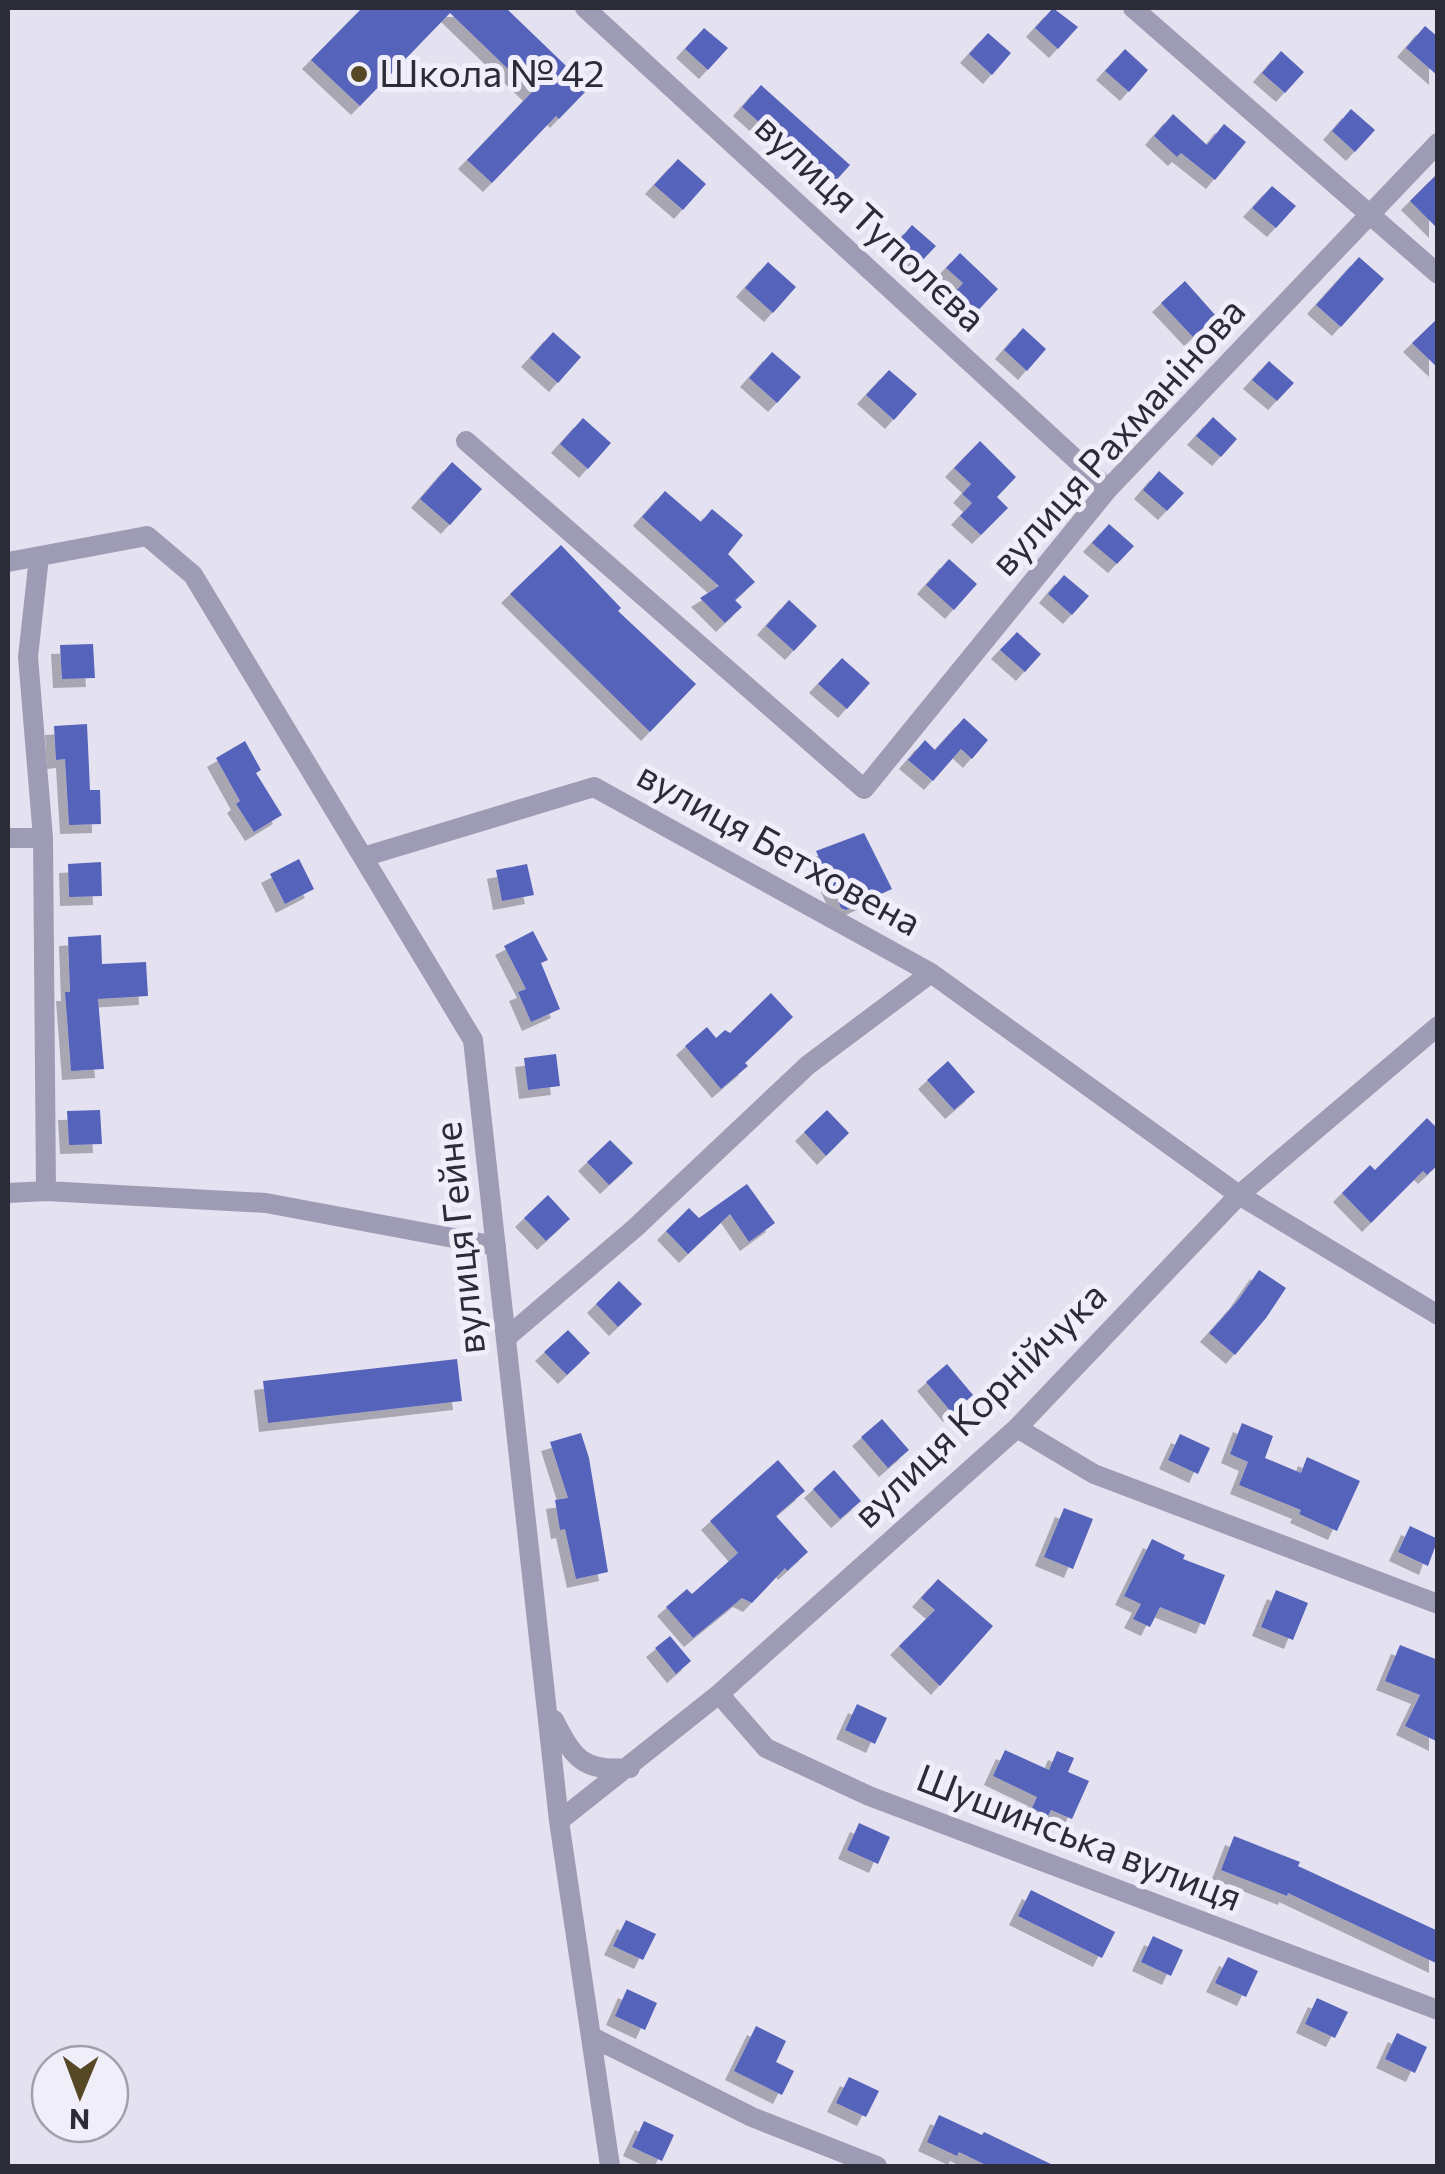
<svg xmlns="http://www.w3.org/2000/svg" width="1445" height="2174" font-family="Commissioner,sans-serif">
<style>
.building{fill:#5763ba;filter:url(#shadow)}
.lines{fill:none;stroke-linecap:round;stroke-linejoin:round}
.street{stroke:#9e9cb4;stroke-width:20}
.poi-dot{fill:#564725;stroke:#f0eef9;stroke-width:4}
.labels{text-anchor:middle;stroke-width:10;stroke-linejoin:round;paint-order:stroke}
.poi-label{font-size:38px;fill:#2c2c38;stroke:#f0eef9;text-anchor:start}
.street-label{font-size:38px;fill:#2c2c38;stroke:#f0eef9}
</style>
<defs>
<filter id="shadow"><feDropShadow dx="-9" dy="9" stdDeviation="0" flood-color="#0004"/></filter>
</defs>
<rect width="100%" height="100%" fill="#e4e2f1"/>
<path class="building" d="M362,8h144l83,80 -30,31 -3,-3 -64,67 -25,-23 65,-68 -82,-79 -90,93 -49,-46z
M1053,8l25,19 -20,22 -23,-21z
M1425,26l13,11v39l-32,-28z
M704,28l24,20 -20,22 -23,-21z
M988,33l23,20 -19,22 -23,-21z
M1125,49l23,21 -19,22 -24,-21z
M1281,51l23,21 -19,21 -23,-20z
M761,85l89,80 -19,21 -89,-79z
M1351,109l24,21 -20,22 -23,-21z
M1173,114l34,31 17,-21 22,18 -31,38 -34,-27 -4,4 -23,-21z
M678,159l28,25 -23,26 -29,-25z
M1438,173v56l-28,-28z
M1272,186l24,20 -20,22 -24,-20z
M912,225l24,21 -20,21 -23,-20z
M960,253l38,36 -27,29 -21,-20 13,-15 -17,-15z
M1359,257l25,22 -43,48 -25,-22z
M768,262l28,25 -23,26 -28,-25z
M1185,281l31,35 -23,21 -32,-34z
M1438,318v50l-26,-25z
M1023,328l23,21 -19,22 -23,-21z
M553,332l28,25 -23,26 -28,-25z
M772,352l29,25 -24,26 -28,-25z
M1269,361l25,22 -17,18 -25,-21z
M889,370l28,24 -23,26 -28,-25z
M1213,417l24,22 -16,18 -25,-21z
M583,418l28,25 -23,26 -28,-25z
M980,441l36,36 -19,20 11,11 -27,27 -21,-19 12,-13 -10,-9 9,-10 -17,-16z
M452,462l30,27 -32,36 -30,-26z
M1159,471l25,22 -17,18 -24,-21z
M665,491l36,31 11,-13 31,26 -15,19 27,28 -20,18 7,7 -17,16 -25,-25 19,-12 -77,-69z
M1109,524l25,22 -17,18 -25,-21z
M561,545l60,63 -3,3 78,73 -46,48 -140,-138z
M949,559l28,25 -23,26 -28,-25z
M1064,575l25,21 -17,19 -24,-21z
M789,600l28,26 -23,25 -28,-25z
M1017,632l24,22 -16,18 -25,-22z
M93,644l2,34 -33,1 -2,-34z
M842,658l28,25 -23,26 -29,-25z
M964,718l24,22 -16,19 -11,-10 -28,32 -25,-21 17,-20 10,10z
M87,724l3,66h10l1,34 -32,1 -4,-66 -9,1 -2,-34z
M245,741l16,29 -5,3 26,42 -28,17 -18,-28 4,-3 -24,-43z
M864,833l28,56 -46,21 -5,-2 -25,-57z
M299,859l15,30 -29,15 -15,-30z
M101,862l1,34 -33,1 -1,-33z
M527,864l7,31 -32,6 -6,-31z
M533,931l15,29 -7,3 19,46 -29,13 -13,-30 8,-3 -22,-43z
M101,935l1,29 44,-2 2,34 -50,3 6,70 -33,2 -6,-79h5l-2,-55z
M771,993l22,24 -48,46 3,3 -27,23 -36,-43 22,-19 9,11 9,-8 5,3z
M556,1054l4,32 -32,4 -4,-32z
M948,1061l27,31 -21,18 -27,-30z
M100,1110l2,34 -33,1 -2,-34z
M827,1110l22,23 -23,23 -22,-24z
M1427,1118l11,11v36l-11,10 -4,-4 -52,52 -29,-30 28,-28 5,5z
M610,1140l23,23 -24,22 -22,-23z
M747,1184l28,39 -26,19 -19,-28 -42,40 -22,-23 23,-23 10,10z
M548,1195l22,24 -24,22 -22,-23z
M1259,1270l27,18 -20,30 -31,37 -26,-22 30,-34z
M619,1281l23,23 -24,23 -22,-23z
M568,1330l22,23 -23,22 -23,-23z
M457,1359l5,42 -194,22 -5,-42z
M947,1364l26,31 -21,18 -26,-31z
M882,1419l27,31 -21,18 -27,-31z
M1242,1423l31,13 -8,22 36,15 6,-16 53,24 -23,50 -38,-17 2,-4 -62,-25 9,-23 -18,-8z
M581,1433l8,25 19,114 -32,7 -11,-50 -5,1 -5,-30 13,-2 -18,-56z
M1180,1434l30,14 -12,26 -30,-14z
M778,1460l27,31 -29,25 32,36 -21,19 -2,-3 -33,35 -10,-5 -49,40 -27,-31 21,-18 5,5 46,-41 -28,-32z
M834,1470l27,31 -21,18 -27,-30z
M1064,1508l29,11 -20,50 -29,-12z
M1410,1526l28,13 -10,27 -30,-14z
M1152,1539l33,16 -2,4 42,16 -20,50 -45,-18 -10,20 -17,-8 8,-15 -17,-8z
M938,1579l55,47 -53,60 -41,-40 36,-36 -14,-12z
M1276,1590l32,13 -15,37 -32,-13z
M670,1636l21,25 -15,13 -21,-26z
M1400,1645l38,15v82l-33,-16 15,-31 -35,-14z
M857,1704l30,14 -12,26 -30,-14z
M1005,1750l44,20 8,-19 17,7 -6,14 21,9 -17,38 -21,-9 -3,6 -16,-8 5,-11 -44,-21z
M859,1823l31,14 -12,27 -31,-14z
M1234,1836l66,26 -2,4 140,65v33l-150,-71 -1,3 -66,-26z
M1031,1890l84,42 -13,26 -84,-42z
M626,1920l30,14 -13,26 -30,-14z
M1153,1936l30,14 -12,26 -30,-14z
M1228,1957l30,14 -12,26 -31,-14z
M627,1989l30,14 -12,27 -30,-14z
M1317,1998l31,14 -13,26 -30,-14z
M756,2026l30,15 -10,21 18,9 -12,24 -48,-24z
M1397,2033l30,14 -12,26 -30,-14z
M849,2077l30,14 -13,26 -30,-14z
M939,2115l43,20 2,-3 71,34h-67l-29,-14 -2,4 -30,-14z
M644,2121l30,14 -12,26 -30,-14z"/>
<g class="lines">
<path class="street" d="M585,8l523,481
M1133,8l305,266
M466,441l398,348 244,-300 330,-346
M39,557l-11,100 15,181 3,353
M8,562l139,-26 46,39 280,465 86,781 51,345
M8,838h35
M363,857l231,-70 337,186 308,222 199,120
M8,1193l38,-2 220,12 230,43
M506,1338l129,-110 173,-163 123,-92
M1017,1428l77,46 344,130
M719,1694l47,54 103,48 569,214
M554,1720c20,39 29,52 76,48
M559,1821l160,-127 298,-266 222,-233 199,-169
M592,2037l160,80 125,49"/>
</g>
<circle class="poi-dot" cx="359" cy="74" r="10"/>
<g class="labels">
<g class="poi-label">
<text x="379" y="87">Школа № 42</text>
</g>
<g class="street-label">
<text transform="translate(870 223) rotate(43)" y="13">вулиця Туполєва</text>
<text transform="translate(1118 437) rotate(-48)" y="13">вулиця Рахманінова</text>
<text transform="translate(779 849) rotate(29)" y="13">вулиця Бетховена</text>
<text transform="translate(460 1238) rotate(-96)" y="13">вулиця Гейне</text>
<text transform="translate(980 1405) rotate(-44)" y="13">вулиця Корнійчука</text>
<text transform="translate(1079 1838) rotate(21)" y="13">Шушинська вулиця</text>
</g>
</g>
<rect width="1445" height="2174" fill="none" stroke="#2c2c38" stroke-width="20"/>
<g transform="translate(80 2094) rotate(181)"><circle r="48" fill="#f0eef9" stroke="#a2a0ac" stroke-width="2.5"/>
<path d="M0-8L18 38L0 25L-18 38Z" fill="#564725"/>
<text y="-15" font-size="28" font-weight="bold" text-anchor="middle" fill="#2c2c38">N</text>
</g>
</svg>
